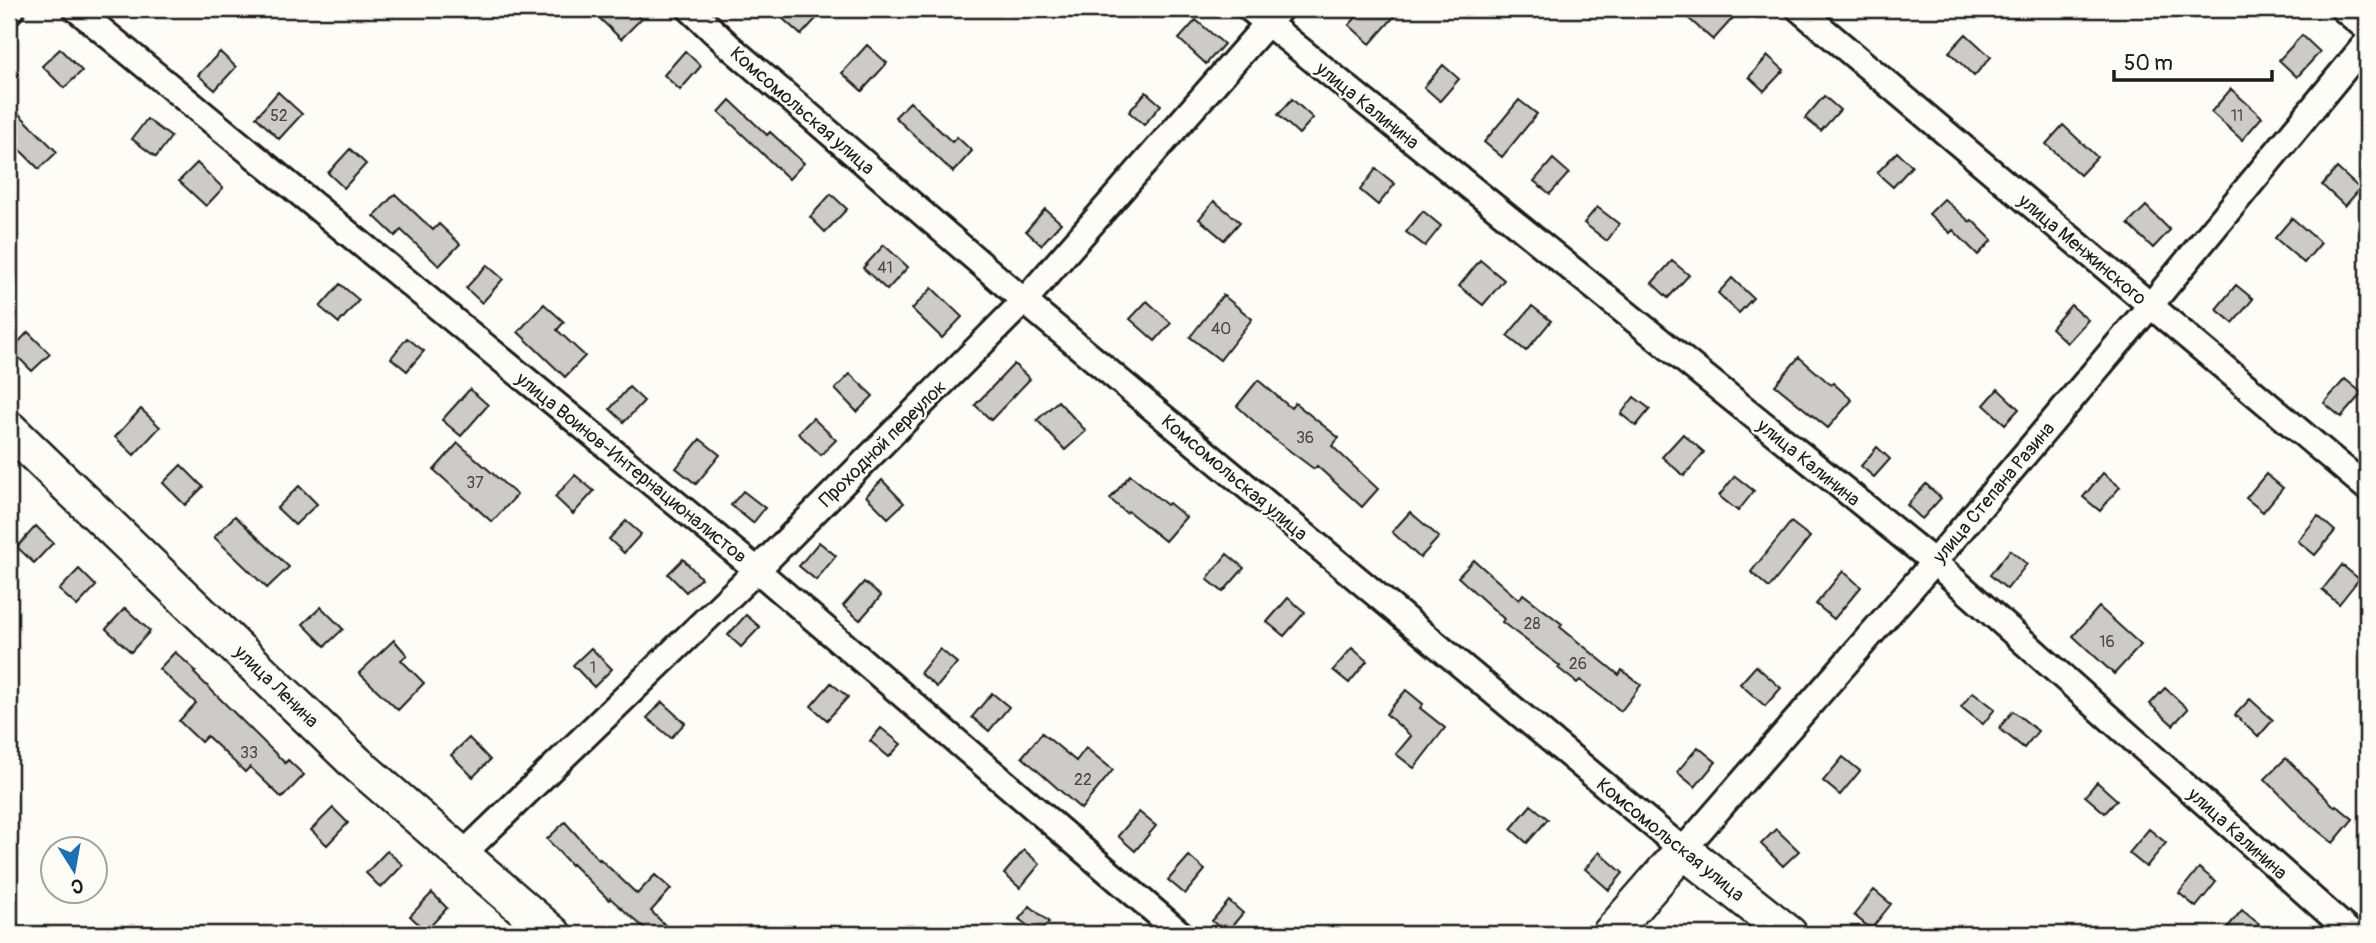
<svg xmlns="http://www.w3.org/2000/svg" width="2376" height="943" font-family="Pangolin,sans-serif">
<style>
.building{fill:#cccbc8;stroke:#1c1c1c;stroke-width:2}
.lines{fill:none;stroke-linecap:round;stroke-linejoin:round}
.street-casing{stroke:#1c1c1c;stroke-width:30}
.secondary-casing{stroke:#1c1c1c;stroke-width:40}
.street{stroke:#fdfcf7;stroke-width:24}
.secondary{stroke:#fdfcf7;stroke-width:35}
.labels{text-anchor:middle;stroke-width:5;stroke-linejoin:round;paint-order:stroke}
.number-label{font-size:16px;fill:#484847}
.street-label{font-size:19px;fill:#1c1c1c;stroke:#fdfcf7}
</style>
<rect width="100%" height="100%" fill="#fdfcf7"/>
<filter id="ink" filterUnits="userSpaceOnUse"><feTurbulence type="fractalNoise" baseFrequency=".0143" numOctaves="2"/><feDisplacementMap in="SourceGraphic" scale="14" xChannelSelector="R" yChannelSelector="G"/><feConvolveMatrix kernelMatrix="1 2 1 2 8 2 1 2 1" color-interpolation-filters="sRGB"/></filter>
<g filter="url(#ink)">
<path class="building" d="M590,9h40l11,10 -20,20z
M772,9h53l-24,26z
M1364,9h37l-31,35 -21,-19z
M1678,9h63l-28,31z
M1196,20l28,24 -18,20 -27,-25z
M1966,34l25,23 -17,19 -25,-24z
M2302,35l18,17 -23,25 -18,-17z
M867,45l20,18 -25,28 -20,-18z
M60,49l22,22 -18,17 -22,-22z
M685,51l16,15 -21,24 -16,-15z
M220,52l16,15 -21,23 -17,-15z
M1768,56l16,14 -20,21 -15,-14z
M1443,65l16,14 -19,22 -16,-14z
M2231,89l31,28 -20,23 -31,-28z
M278,92l24,22 -23,25 -23,-22z
M1146,92l15,13 -17,20 -15,-13z
M1824,96l16,14 -19,21 -16,-13z
M1292,99l21,19 -14,16 -21,-19z
M730,100l37,35 3,-3 34,31 -15,16 -70,-67z
M1519,100l18,14 -35,43 -18,-15z
M910,102l42,40 5,-5 15,14 -19,21 -58,-55z
M9,104l48,48 -18,17 -30,-30z
M147,119l24,18 -15,20 -24,-18z
M2063,125l34,32 -17,18 -34,-31z
M350,149l16,15 -22,24 -16,-15z
M1897,152l15,14 -19,21 -16,-14z
M1553,159l16,14 -19,21 -16,-13z
M197,163l26,25 -17,18 -27,-25z
M2337,168l23,21 -15,17 -23,-21z
M1376,169l19,15 -17,21 -18,-15z
M395,194l38,36 6,-6 21,20 -21,22 -38,-36 -6,6 -21,-20z
M831,194l16,15 -22,23 -15,-15z
M1944,199l26,23 2,-2 20,20 -14,15 -25,-25 -3,3 -21,-19z
M1214,201l26,21 -16,18 -25,-21z
M2146,206l24,24 -17,18 -25,-24z
M1597,207l22,17 -12,17 -23,-18z
M1045,209l16,14 -20,22 -15,-14z
M1423,211l18,15 -16,20 -19,-14z
M2292,218l29,25 -17,20 -29,-25z
M884,245l24,22 -21,23 -24,-22z
M1480,260l24,20 -21,25 -24,-19z
M1672,261l17,14 -21,23 -16,-15z
M487,265l16,14 -21,24 -16,-15z
M1732,278l21,20 -14,15 -21,-20z
M340,284l19,16 -20,23 -19,-16z
M2236,285l17,14 -20,24 -17,-14z
M932,288l30,29 -20,21 -30,-29z
M1223,295l29,24 -32,41 -30,-23z
M1147,301l24,22 -16,18 -25,-22z
M544,304l20,18 -7,8 28,26 -20,21 -47,-45z
M2071,305l17,15 -21,23 -16,-15z
M1532,306l19,15 -25,30 -19,-15z
M28,332l22,22 -18,17 -21,-21z
M407,338l17,13 -17,20 -16,-13z
M1799,357l32,28 2,-2 19,17 -24,28 -53,-43z
M1014,364l16,15 -39,41 -16,-15z
M850,374l23,22 -16,16 -22,-23z
M2345,379l17,14 -21,24 -17,-14z
M1258,380l33,28 4,-5 44,35 -7,8 46,43 -16,18 -45,-41 -3,3 -44,-33 -33,-30z
M629,387l15,14 -20,21 -14,-13z
M470,389l18,16 -27,31 -19,-16z
M1998,389l21,20 -14,15 -21,-19z
M1634,397l16,12 -14,17 -15,-12z
M1058,401l28,30 -21,19 -28,-30z
M141,409l19,18 -26,28 -19,-18z
M813,418l23,22 -15,15 -23,-22z
M1683,434l21,18 -20,24 -22,-19z
M700,439l20,16 -24,29 -20,-16z
M458,443l59,52 -25,27 -58,-52z
M1877,447l13,12 -16,18 -13,-11z
M181,465l22,22 -18,18 -22,-22z
M2103,473l17,14 -20,24 -17,-14z
M2266,474l17,14 -20,24 -17,-14z
M575,475l19,16 -21,23 -18,-17z
M1130,475l37,30 2,-2 17,14 -21,24 -37,-30 -2,2 -16,-14z
M1735,476l19,15 -16,20 -19,-15z
M882,480l22,23 -16,15 -22,-22z
M1926,484l15,14 -19,21 -15,-14z
M299,486l18,18 -22,21 -18,-17z
M743,491l22,17 -12,15 -22,-18z
M1410,512l29,25 -19,21 -28,-26z
M235,516l54,51 -22,21 -53,-51z
M2318,516l17,15 -20,24 -17,-14z
M626,521l15,13 -17,19 -15,-14z
M1791,522l19,15 -41,51 -18,-16z
M36,526l17,17 -19,20 -17,-16z
M819,542l17,14 -20,24 -17,-14z
M2010,550l17,14 -20,25 -17,-14z
M1227,554l17,14 -21,24 -16,-13z
M683,559l18,19 -15,14 -18,-18z
M1474,560l45,40 4,-6 39,30 -2,3 59,48 3,-5 19,15 -20,26 -41,-31 -3,3 -19,-15 2,-2 -58,-44 2,-3 -46,-42z
M2342,565l17,14 -20,25 -17,-14z
M79,569l17,17 -19,20 -18,-16z
M1843,571l18,16 -27,32 -18,-15z
M864,582l17,14 -21,24 -17,-14z
M1288,598l17,14 -21,24 -17,-14z
M321,607l22,22 -18,17 -22,-22z
M2099,607l42,38 -27,29 -41,-38z
M125,608l25,23 -19,21 -25,-23z
M746,615l14,12 -19,20 -13,-12z
M394,640l13,15 -6,5 23,23 -26,27 -39,-37z
M591,648l21,21 -18,18 -21,-22z
M1352,648l15,13 -18,22 -16,-13z
M940,649l17,14 -20,24 -17,-14z
M175,652l21,19 -2,2 91,90 3,-3 16,15 -22,23 -32,-31 -5,5 -38,-36 -6,6 -22,-21 17,-18 -37,-34z
M1756,666l25,22 -16,18 -25,-22z
M831,683l17,14 -21,23 -16,-14z
M2165,688l23,21 -15,16 -23,-21z
M1406,690l17,14 -3,4 25,20 -31,40 -18,-14 15,-18 -25,-22z
M1973,692l22,17 -12,15 -22,-17z
M992,693l17,14 -20,24 -17,-14z
M2250,699l23,21 -15,17 -23,-22z
M662,702l23,21 -14,15 -24,-20z
M2013,711l25,20 -14,17 -25,-20z
M881,728l20,16 -12,13 -19,-16z
M1042,733l34,28 10,-13 27,22 -32,39 -59,-52z
M469,738l21,22 -17,17 -22,-22z
M1698,747l18,15 -21,25 -18,-15z
M1843,757l17,14 -20,24 -17,-14z
M2286,758l49,49 1,-2 17,14 -20,24 -26,-21 -42,-43z
M2097,782l20,18 -12,13 -20,-17z
M1531,805l17,14 -21,24 -16,-14z
M333,808l15,15 -21,22 -16,-15z
M1139,812l17,14 -21,25 -17,-15z
M565,822l34,38 1,-1 37,35 18,-19 16,14 -20,22 23,23h-23l-41,-36 -1,2 -37,-36 -1,1 -24,-26z
M1776,829l23,22 -16,15 -22,-22z
M2149,829l17,14 -20,24 -17,-14z
M1024,850l16,14 -20,24 -16,-14z
M387,851l16,14 -22,23 -15,-15z
M1599,852l24,21 -14,17 -24,-21z
M1189,856l16,14 -20,24 -17,-14z
M2199,868l17,14 -20,25 -17,-14z
M1874,890l17,14 -20,25 -17,-14z
M432,893l15,15 -21,23 -16,-15z
M1229,901l14,12 -17,20 -14,-12z
M1030,906l19,16 -11,12 -19,-15z
M2242,910l17,14 -9,10h-28z"/>
<g class="lines">
<g class="street-casing">
<path id="street" d="M76,9l681,561 424,364
M690,9l38,36 296,256 659,549 251,-288 216,-256 217,-264
M1250,9l684,553 418,372
M1799,9l568,479
M2343,9l24,20
M9,12l3,-3
M461,856l296,-286 267,-269 256,-292"/>
</g>
<g class="secondary-casing">
<path id="secondary" d="M9,429l348,335 196,170
M1610,934l73,-84 106,84"/>
</g>
<use href="#street" class="street"/>
<use href="#secondary" class="secondary"/>
</g>
</g>
<g class="labels">
<g class="number-label">
<text x="279" y="121">52</text>
<text x="2237" y="121">11</text>
<text x="885" y="273">41</text>
<text x="1221" y="334">40</text>
<text x="1305" y="443">36</text>
<text x="475" y="488">37</text>
<text x="1532" y="629">28</text>
<text x="2107" y="647">16</text>
<text x="1578" y="669">26</text>
<text x="593" y="673">1</text>
<text x="249" y="758">33</text>
<text x="1083" y="785">22</text>
</g>
<g class="street-label">
<text transform="translate(1368 105) rotate(39)" y="7">улица Калинина</text>
<text transform="translate(803 110) rotate(41)" y="7">Комсомольская улица</text>
<text transform="translate(2083 249) rotate(40)" y="7">улица Менжинского</text>
<text transform="translate(882 443) rotate(-45)" y="7">Проходной переулок</text>
<text transform="translate(1809 462) rotate(39)" y="7">улица Калинина</text>
<text transform="translate(632 467) rotate(39)" y="7">улица Воинов-Интернационалистов</text>
<text transform="translate(1235 477) rotate(40)" y="7">Комсомольская улица</text>
<text transform="translate(1993 492) rotate(-50)" y="7">улица Степана Разина</text>
<text transform="translate(277 686) rotate(44)" y="7">улица Ленина</text>
<text transform="translate(2238 833) rotate(42)" y="7">улица Калинина</text>
<text transform="translate(1671 839) rotate(39)" y="7">Комсомольская улица</text>
</g>
</g>
<rect width="2376" height="943" fill="none" stroke="#fdfcf7" stroke-width="35"/>
<rect x="18" y="18" width="2341" height="908" fill="none" stroke="#1c1c1c" stroke-width="2.5" filter="url(#ink)"/>
<g transform="translate(74 870) rotate(169)"><circle r="33" fill="#fdfcf7" stroke="#a3a29f" stroke-width="2"/>
<path d="M0-5L12 26L0 18L-12 26Z" fill="#1f6fb2"/>
<text y="-10" font-size="19" font-weight="bold" text-anchor="middle" fill="#1c1c1c">С</text>
</g>
<path d="M2114 70v10h158v-10" fill="none" stroke="#1c1c1c" stroke-width="3.5"/>
<text x="2124" y="70" font-size="21" fill="#1c1c1c" stroke="#fdfcf7" stroke-width="5" paint-order="stroke">50 m</text>
</svg>
